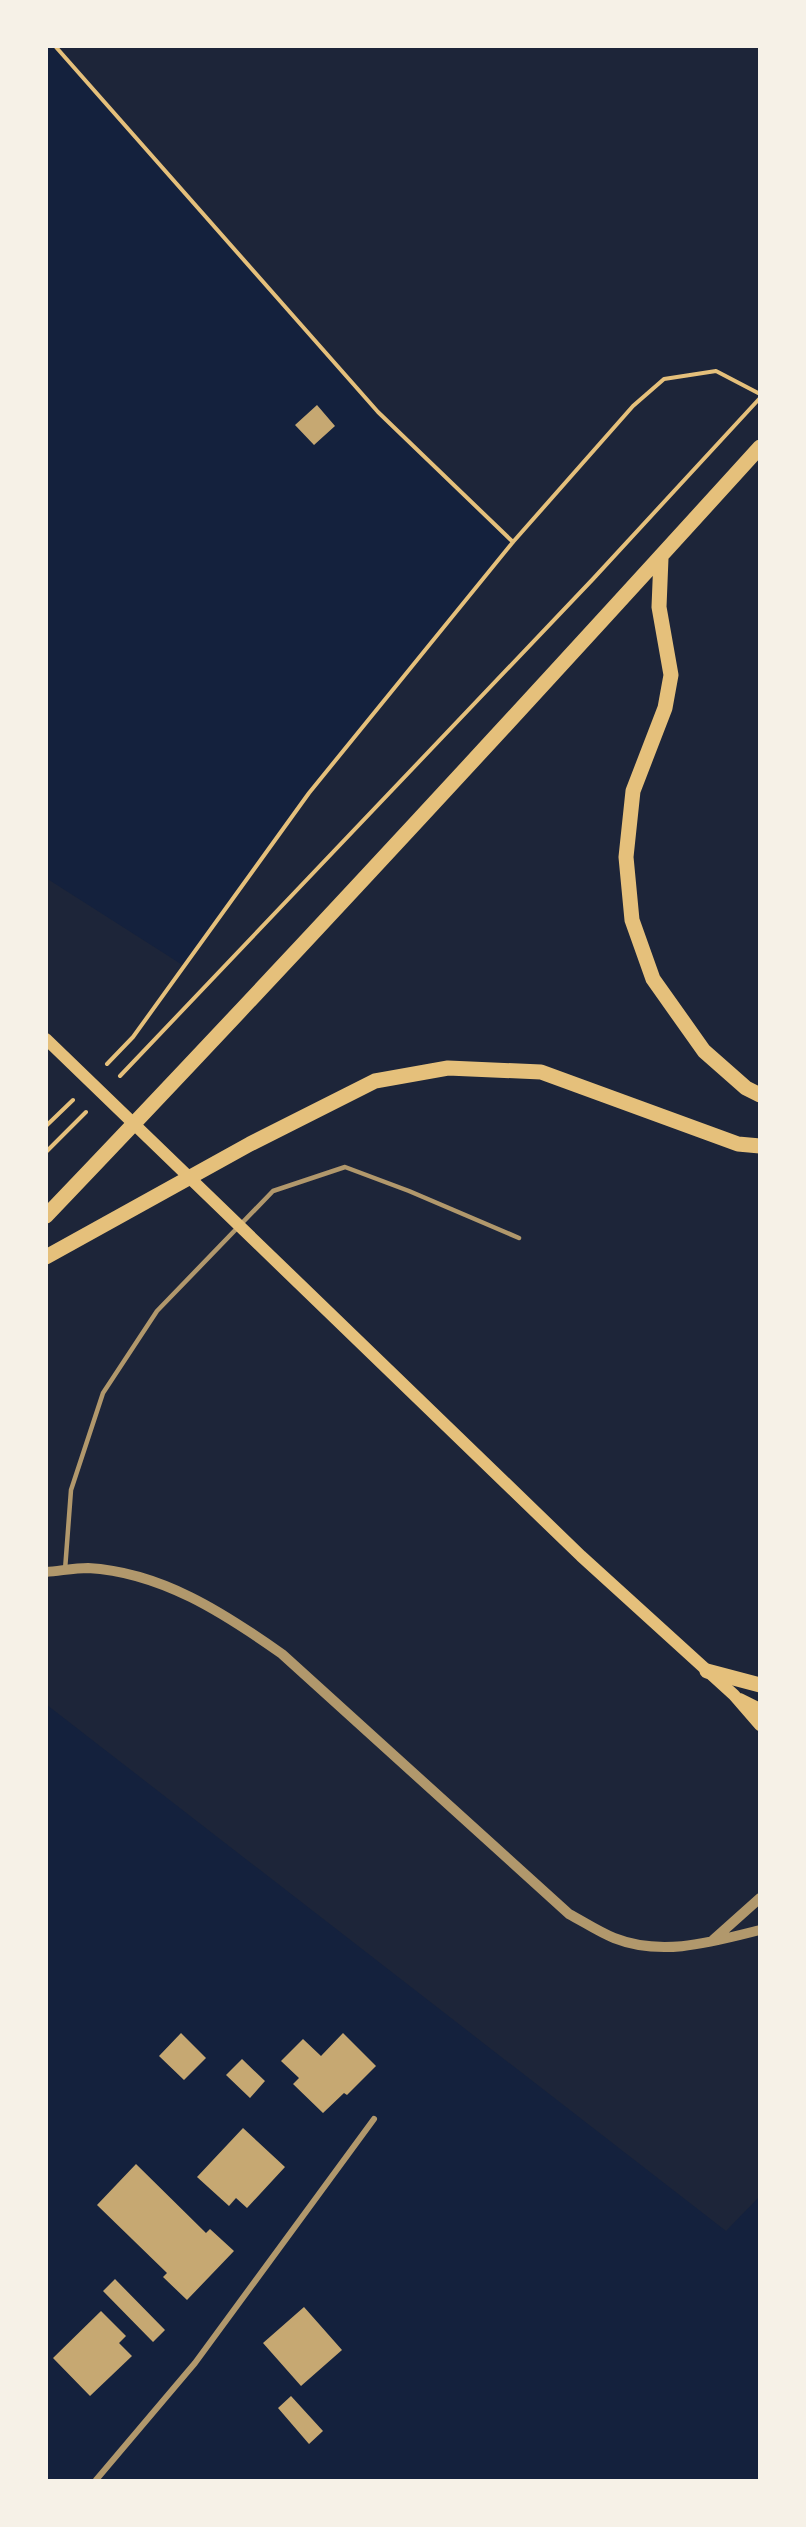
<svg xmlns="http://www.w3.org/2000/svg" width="806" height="2527" font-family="Spectral,serif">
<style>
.green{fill:#1d2539}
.building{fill:#c6a872}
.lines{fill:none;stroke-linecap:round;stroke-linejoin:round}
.path{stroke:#e5c07b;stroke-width:4}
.service{stroke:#b1986c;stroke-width:4.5}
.minor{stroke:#b1986c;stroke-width:6}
.tertiary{stroke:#b1986c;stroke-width:10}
.secondary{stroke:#e5c07b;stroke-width:12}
.primary{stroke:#e5c07b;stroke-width:15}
</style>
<rect width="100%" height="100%" fill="#14213d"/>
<path class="green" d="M55,47h704l1,2149 -34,35 -679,-526 -1,-827 138,88 125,-173 204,-251 -135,-130z"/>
<path class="building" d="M317,405l18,21 -21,19 -19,-20z
M181,2033l25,25 -22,22 -25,-24z
M343,2033l33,33 -29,29 -3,-2 -21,20 -30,-29 6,-6 -18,-17 22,-22 18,17z
M242,2059l23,22 -15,17 -24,-23z
M243,2128l42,39 -38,41 -11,-10 -7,8 -32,-29z
M136,2164l70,69 4,-4 24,22 -47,49 -24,-23 4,-4 -70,-68z
M115,2279l50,51 -12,12 -50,-51z
M304,2307l38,43 -41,36 -38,-43z
M101,2311l25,25 -7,7 13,13 -42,40 -37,-38z
M291,2396l32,35 -14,13 -31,-36z"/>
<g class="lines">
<path class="path" d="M55,46l323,366 135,130
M107,1064l26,-27 176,-244 204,-251 120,-136 31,-27 52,-8 44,23
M120,1076l473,-497 167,-181
M46,1126l27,-26
M46,1152l40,-40"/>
<path class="service" d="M65,1570l6,-80 32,-97 54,-82 116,-120 72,-24 64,24 110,47"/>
<path class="minor" d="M96,2480l99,-117 179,-244"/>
<path class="tertiary" d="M46,1572c14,-1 28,-4 42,-4 73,4 136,45 194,86l287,260c15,8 30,18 45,24 48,19 98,4 146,-8
M713,1940l47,-42"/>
<path class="secondary" d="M46,1039l535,517 153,139 26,30
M740,1699l20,10"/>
<path class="primary" d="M661,558l-2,49 12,68 -6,33 -32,83 -7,66 6,63 21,59 51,72 42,37 14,7
M46,1216c242,-253 479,-510 714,-769
M46,1257l204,-113 125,-63 73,-13 93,4 197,72 22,2
M707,1671l53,14"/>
</g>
<rect width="806" height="2527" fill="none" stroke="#f6f1e7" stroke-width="96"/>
</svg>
